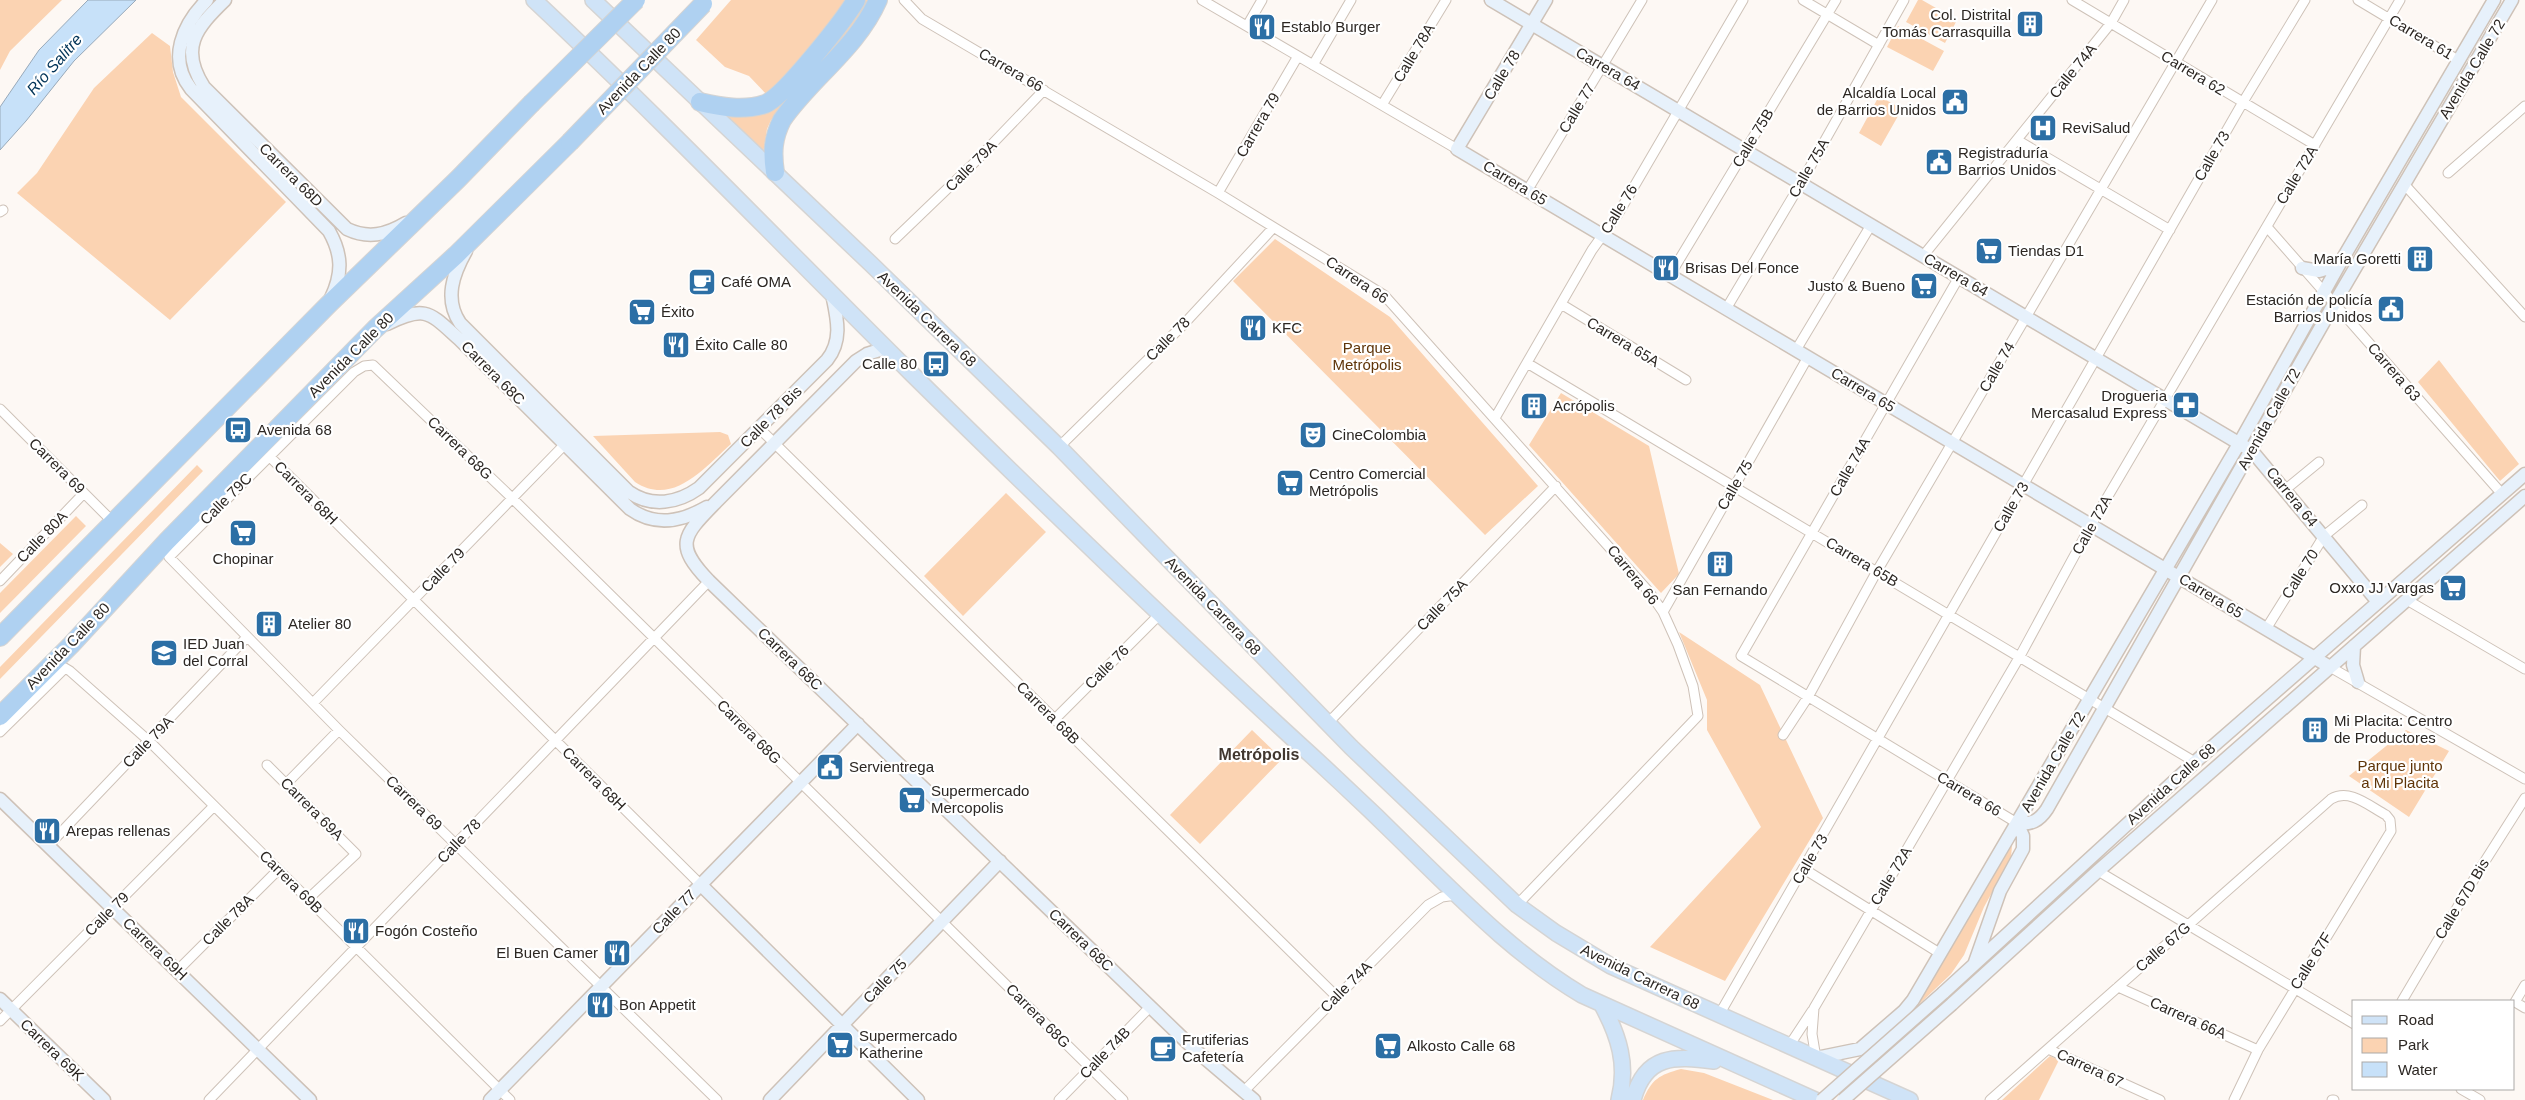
<svg xmlns="http://www.w3.org/2000/svg" width="2525" height="1100" font-family="Arial,sans-serif">
<style>
.green{fill:#fbd3b2}
.water{fill:#c7e1f9;stroke:#98a9b9}
.lines{fill:none;stroke-linecap:round;stroke-linejoin:round}
.street-casing{stroke:#cec2b8;stroke-width:11}
.secondary-casing{stroke:#cec2b8;stroke-width:15}
.primary-casing{stroke:#d5d4d3;stroke-width:18}
.highway-casing{stroke:#d5d4d3;stroke-width:20}
.street{stroke:#fff;stroke-width:9}
.secondary{stroke:#e7f1fb;stroke-width:12}
.primary{stroke:#cfe3f7;stroke-width:15}
.highway{stroke:#afd1f1;stroke-width:18}
.secondary-bridge-casing{stroke:#cec2b8;stroke-width:15;stroke-linecap:butt}
.highway-bridge-casing{stroke:#d5d4d3;stroke-width:20;stroke-linecap:butt}
.secondary-bridge{stroke:#e7f1fb;stroke-width:12}
.highway-bridge{stroke:#afd1f1;stroke-width:18}
.labels{text-anchor:middle;stroke-width:4.5;stroke-linejoin:round;paint-order:stroke}
.poi-label{font-size:15px;fill:#2c2723;stroke:#fff;text-anchor:start}
.street-label{font-size:15px;fill:#2c2723;stroke:#fff}
.park-label{font-size:15px;fill:#5f3509;stroke:#fff}
.water-label{font-size:16px;font-style:italic;fill:#003357;stroke:#fff}
.neighbourhood-label{font-size:16px;font-weight:bold;fill:#41372f;stroke:#fff}
</style>
<rect width="100%" height="100%" fill="#fdf8f4"/>
<path class="green" d="M0,0h62l-52,51 -10,19z
M731,0h118l-15,22 -67,73 -18,-19 -24,-9 -29,-27z
M863,0h9l-19,31 -82,89 -4,9 -4,25 -46,-45 45,2z
M1918,0h4l35,20 -12,23 -39,-21z
M1898,26l46,25 -11,20 -46,-24z
M152,33l18,13 3,26 8,25 105,105 -116,118 -153,-127 20,-20 57,-85z
M1879,96l23,13 -21,37 -22,-13z
M1275,239l115,78 148,169 -53,49 -252,-254z
M2439,360l80,104 -19,17 -82,-99z
M1561,393l88,53 30,128 -18,19 -132,-148z
M720,432l8,3 3,9c-27,24 -58,63 -96,38l-42,-46z
M197,465l6,6 -203,208v-12z
M1006,493l40,39 -83,84 -39,-40z
M76,516l10,10 -86,87v-20z
M0,543l13,11 -13,13z
M1679,632l81,53 63,133 -98,163 -75,-34 111,-120 -54,-97v-30z
M1252,730l30,29 -82,85 -30,-29z
M2406,730l43,21 -40,66 -60,-41z
M2012,845l-1,13 -27,49 -20,48 -13,19 -37,35z
M2050,1056l9,4 -20,40h-37z
M1681,1069l23,4 69,27h-130c9,-21 16,-25 38,-31z"/>
<path class="water" d="M88,0h48l-62,61 -48,60 -26,29v-43l39,-57z"/>
<g class="lines">
<g class="street-casing">
<path id="street" d="M904,0l18,19 296,174 166,102 266,298 13,19 15,33 15,41 5,30 -181,189
M1202,0l255,149
M1803,0l76,45
M2072,0l243,145
M2358,0l100,60
M1247,26l15,-26
M1313,65l38,-65
M1382,105l64,-105
M2017,140l153,90
M2448,173l77,-67
M2404,184l121,133
M1527,191l115,-191
M1218,193l80,-137
M0,212l3,-2
M2267,227l235,267
M895,239l76,-73 73,-76
M1923,256l188,-233 13,-23
M1670,275l166,-275
M1959,277l-218,379 276,167
M1561,304l125,76
M1726,309l75,-126 103,-183
M1796,350l75,-125
M1527,363l668,399
M0,409l113,113
M1495,418l97,-168 26,-36 125,-214
M759,428l578,569
M1059,447l124,-122 90,-97
M270,457l431,428
M2286,489l33,-27
M168,553l1,4 170,173 378,370
M169,557l185,-185 10,-6 9,-1 139,133 611,602
M0,581l84,-88
M2407,600l118,69
M1663,612l145,-255
M2266,629l58,-93 38,-31
M2330,667l195,112
M313,703l256,-263
M1055,719l105,-105
M1328,723l228,-237
M0,732l65,-64 5,3 79,70 361,359
M1783,735l25,-38 69,-126 335,-571
M267,765l89,89 -48,45
M286,784l53,-54
M48,846l199,-209
M1804,869l137,85
M2098,871l256,153
M177,971l101,-101
M2525,985l-10,17 10,6
M2118,987l140,63
M2402,1001l78,-132 45,-71
M1719,1015l524,-913 62,-102
M0,1021l214,-215
M1789,1046l23,-35
M2048,1049l112,51
M1816,1058l-4,-24 2,-26 206,-352 71,-131 309,-525
M2461,1089l19,11
M1243,1092l185,-187 14,-8 14,-2
M209,1100l500,-519
M1059,1100l91,-93
M1990,1100l341,-301c19,-11 38,7 55,16l4,5 1,11 -133,219 -24,50
M2332,1100h2"/>
</g>
<g class="secondary-casing">
<path id="secondary" d="M207,0c-24,24 -40,59 -16,89l138,142c13,23 14,42 2,67
M225,0c-29,28 -46,48 -21,87l143,142c21,10 39,6 59,-6
M1491,0l761,451 126,151
M1546,0l-89,149 873,518
M466,251c-13,23 -22,48 -6,72l169,169c23,16 49,11 70,-4l128,-128c16,-20 10,-42 5,-66
M2302,268l17,3 20,-6
M387,324c39,-19 42,-12 72,15l171,170c25,18 51,13 77,-2
M886,348l-19,6 -11,7 -140,141c-32,33 -43,42 -7,79l485,468 60,51
M2354,646l-1,19 5,17
M0,799l310,301
M2017,823c14,2 22,-2 30,-14l287,-505 178,-304
M701,885l217,215
M1975,962l25,-71 23,-42v-13l-6,-13
M1943,993l252,-231 330,-288
M0,999l104,101
M1952,1004l146,-133 427,-375
M1816,1058l44,-9 44,-38 9,-11 327,-558 99,-177 155,-265
M490,1100l368,-376
M770,1100l230,-239"/>
</g>
<g class="primary-casing">
<path id="primary" d="M534,0c129,121 252,249 377,373 128,126 257,251 389,372 43,39 85,79 126,120 49,48 97,95 156,130l233,105
M593,0l278,264 188,183 292,300 166,158 39,28 55,33 299,134
M1602,1005c17,31 26,60 17,95
M1633,1100c12,-46 42,-44 81,-39"/>
</g>
<g class="highway-casing">
<path id="highway" d="M700,102c21,5 44,9 65,2 19,-7 79,-84 91,-104
M775,172c-3,-20 -2,-34 7,-52 29,-42 75,-72 96,-120
M0,637l329,-333 129,-125 73,-75
M0,716l71,-71 96,-104 208,-212 81,-74 114,-113"/>
</g>
<use href="#street" class="street"/>
<use href="#secondary" class="secondary"/>
<use href="#primary" class="primary"/>
<use href="#highway" class="highway"/>
<g class="secondary-bridge-casing">
<path id="secondary-bridge" d="M1822,1100l121,-107
M1843,1100l109,-96"/>
</g>
<g class="highway-bridge-casing">
<path id="highway-bridge" d="M531,104l105,-104
M570,142l133,-138"/>
</g>
<use href="#secondary-bridge" class="secondary-bridge"/>
<use href="#highway-bridge" class="highway-bridge"/>
</g>
<defs>
<g id="building-square" transform="scale(1.4375)"><rect x="-9" y="-9" width="18" height="18" rx="4" fill="#2c6fa5" stroke="#fff"/><path d="M-4-6H4V6H1V3H-1V6H-4ZM-2.5-4.3h1.7v1.8h-1.7ZM.8-4.3h1.7v1.8H.8ZM-2.5-1h1.7V.8h-1.7ZM.8-1h1.7V.8H.8Z" fill="#fff"/></g>
<g id="restaurant-square" transform="scale(1.4375)"><rect x="-9" y="-9" width="18" height="18" rx="4" fill="#2c6fa5" stroke="#fff"/><path d="M-5-6h1v4h1v-4h1v4h1v-4h1v5L-1.5 .5V6h-2V.5L-5-1ZM5-6V6H3V1.5H1.5Q1.5-4 5-6Z" fill="#fff"/></g>
<g id="civic-square" transform="scale(1.4375)"><rect x="-9" y="-9" width="18" height="18" rx="4" fill="#2c6fa5" stroke="#fff"/><path d="M-.6-6.5H3V-4.5H.6V-3L4-1V1h2V6H-6V1h2V-1L-.6-3ZM-1.2 2.5V6h2.4V2.5Z" fill="#fff"/></g>
<g id="hospital-square" transform="scale(1.4375)"><rect x="-9" y="-9" width="18" height="18" rx="4" fill="#2c6fa5" stroke="#fff"/><path d="M-5-5h3v3.5h4V-5h3V5h-3V1.5h-4V5h-3Z" fill="#fff"/></g>
<g id="supermarket-square" transform="scale(1.4375)"><rect x="-9" y="-9" width="18" height="18" rx="4" fill="#2c6fa5" stroke="#fff"/><path d="M-6-5.5h2.5l.6 2H6L4.5 2H-2.5L-4.4-4H-6ZM-1.5 3.2a1.3 1.3 0 1 0 .1 0ZM3 3.2a1.3 1.3 0 1 0 .1 0Z" fill="#fff"/></g>
<g id="cafe-square" transform="scale(1.4375)"><rect x="-9" y="-9" width="18" height="18" rx="4" fill="#2c6fa5" stroke="#fff"/><path d="M-5.5-4.5H6V0H3Q3 3.5 0 3.5H-2.5Q-5.5 3.5-5.5 0ZM3-3.2v2h1.7v-2ZM-6 4.5H4V6H-6Z" fill="#fff"/></g>
<g id="bus-square" transform="scale(1.4375)"><rect x="-9" y="-9" width="18" height="18" rx="4" fill="#2c6fa5" stroke="#fff"/><path d="M-5-6H5V4H4V6H2V4H-2V6H-4V4H-5ZM-3.5-4V0h7V-4ZM-3.5 1.2v1.5H-2V1.2ZM2 1.2v1.5H3.5V1.2Z" fill="#fff"/></g>
<g id="pharmacy-square" transform="scale(1.4375)"><rect x="-9" y="-9" width="18" height="18" rx="4" fill="#2c6fa5" stroke="#fff"/><path d="M-2-6h4v4h4v4h-4v4h-4v-4h-4v-4h4Z" fill="#fff"/></g>
<g id="theatre-square" transform="scale(1.4375)"><rect x="-9" y="-9" width="18" height="18" rx="4" fill="#2c6fa5" stroke="#fff"/><path d="M-5-5.5Q0-4 5-5.5V0Q5 5 0 6Q-5 5-5 0ZM-3.3-2.5H-1v1.5H-3.3ZM1-2.5H3.3v1.5H1ZM-2.8 1Q0 5.5 2.8 1Z" fill="#fff"/></g>
<g id="school-square" transform="scale(1.4375)"><rect x="-9" y="-9" width="18" height="18" rx="4" fill="#2c6fa5" stroke="#fff"/><path d="M0-5L7-2L0 1L-7-2ZM-4 1L0 2.5L4 1V4Q0 6-4 4Z" fill="#fff"/></g>
</defs>
<g fill-rule="evenodd">
<use href="#building-square" x="2030" y="24"/>
<use href="#restaurant-square" x="1262" y="27"/>
<use href="#civic-square" x="1955" y="102"/>
<use href="#hospital-square" x="2043" y="128"/>
<use href="#civic-square" x="1939" y="162"/>
<use href="#supermarket-square" x="1989" y="251"/>
<use href="#building-square" x="2420" y="259"/>
<use href="#restaurant-square" x="1666" y="268"/>
<use href="#cafe-square" x="702" y="282"/>
<use href="#supermarket-square" x="1924" y="286"/>
<use href="#civic-square" x="2391" y="309"/>
<use href="#supermarket-square" x="642" y="312"/>
<use href="#restaurant-square" x="1253" y="328"/>
<use href="#restaurant-square" x="676" y="345"/>
<use href="#bus-square" x="936" y="364"/>
<use href="#pharmacy-square" x="2186" y="405"/>
<use href="#building-square" x="1534" y="406"/>
<use href="#bus-square" x="238" y="430"/>
<use href="#theatre-square" x="1313" y="435"/>
<use href="#supermarket-square" x="1290" y="483"/>
<use href="#supermarket-square" x="243" y="533"/>
<use href="#building-square" x="1720" y="564"/>
<use href="#supermarket-square" x="2453" y="588"/>
<use href="#building-square" x="269" y="624"/>
<use href="#school-square" x="164" y="653"/>
<use href="#building-square" x="2315" y="730"/>
<use href="#civic-square" x="830" y="767"/>
<use href="#supermarket-square" x="912" y="800"/>
<use href="#restaurant-square" x="47" y="831"/>
<use href="#restaurant-square" x="356" y="931"/>
<use href="#restaurant-square" x="617" y="953"/>
<use href="#restaurant-square" x="600" y="1005"/>
<use href="#supermarket-square" x="840" y="1045"/>
<use href="#supermarket-square" x="1388" y="1046"/>
<use href="#cafe-square" x="1163" y="1049"/>
</g>
<g class="labels">
<g class="poi-label">
<text x="2011" y="20" text-anchor="end">Col. Distrital<tspan x="2011" dy="17">Tomás Carrasquilla</tspan></text>
<text x="1281" y="32">Establo Burger</text>
<text x="1936" y="98" text-anchor="end">Alcaldía Local<tspan x="1936" dy="17">de Barrios Unidos</tspan></text>
<text x="2062" y="133">ReviSalud</text>
<text x="1958" y="158">Registraduría<tspan x="1958" dy="17">Barrios Unidos</tspan></text>
<text x="2008" y="256">Tiendas D1</text>
<text x="2401" y="264" text-anchor="end">María Goretti</text>
<text x="1685" y="273">Brisas Del Fonce</text>
<text x="721" y="287">Café OMA</text>
<text x="1905" y="291" text-anchor="end">Justo &amp; Bueno</text>
<text x="2372" y="305" text-anchor="end">Estación de policía<tspan x="2372" dy="17">Barrios Unidos</tspan></text>
<text x="661" y="317">Éxito</text>
<text x="1272" y="333">KFC</text>
<text x="695" y="350">Éxito Calle 80</text>
<text x="917" y="369" text-anchor="end">Calle 80</text>
<text x="2167" y="401" text-anchor="end">Drogueria<tspan x="2167" dy="17">Mercasalud Express</tspan></text>
<text x="1553" y="411">Acrópolis</text>
<text x="257" y="435">Avenida 68</text>
<text x="1332" y="440">CineColombia</text>
<text x="1309" y="479">Centro Comercial<tspan x="1309" dy="17">Metrópolis</tspan></text>
<text x="243" y="564" text-anchor="middle">Chopinar</text>
<text x="2434" y="593" text-anchor="end">Oxxo JJ Vargas</text>
<text x="1720" y="595" text-anchor="middle">San Fernando</text>
<text x="288" y="629">Atelier 80</text>
<text x="183" y="649">IED Juan<tspan x="183" dy="17">del Corral</tspan></text>
<text x="2334" y="726">Mi Placita: Centro<tspan x="2334" dy="17">de Productores</tspan></text>
<text x="849" y="772">Servientrega</text>
<text x="931" y="796">Supermercado<tspan x="931" dy="17">Mercopolis</tspan></text>
<text x="66" y="836">Arepas rellenas</text>
<text x="375" y="936">Fogón Costeño</text>
<text x="598" y="958" text-anchor="end">El Buen Camer</text>
<text x="619" y="1010">Bon Appetit</text>
<text x="859" y="1041">Supermercado<tspan x="859" dy="17">Katherine</tspan></text>
<text x="1182" y="1045">Frutiferias<tspan x="1182" dy="17">Cafetería</tspan></text>
<text x="1407" y="1051">Alkosto Calle 68</text>
</g>
<g class="street-label">
<text transform="translate(2421 37) rotate(31)" y="5">Carrera 61</text>
<text transform="translate(1414 53) rotate(-59)" y="5">Calle 78A</text>
<text transform="translate(1608 69) rotate(30)" y="5">Carrera 64</text>
<text transform="translate(2472 69) rotate(-59)" y="5">Avenida Calle 72</text>
<text transform="translate(1011 70) rotate(30)" y="5">Carrera 66</text>
<text transform="translate(639 71) rotate(-46)" y="5">Avenida Calle 80</text>
<text transform="translate(2073 71) rotate(-51)" y="5">Calle 74A</text>
<text transform="translate(2193 73) rotate(31)" y="5">Carrera 62</text>
<text transform="translate(1502 75) rotate(-59)" y="5">Calle 78</text>
<text transform="translate(1577 108) rotate(-59)" y="5">Calle 77</text>
<text transform="translate(1258 125) rotate(-60)" y="5">Carrera 79</text>
<text transform="translate(1753 138) rotate(-59)" y="5">Calle 75B</text>
<text transform="translate(2212 156) rotate(-60)" y="5">Calle 73</text>
<text transform="translate(971 166) rotate(-45)" y="5">Calle 79A</text>
<text transform="translate(1809 168) rotate(-60)" y="5">Calle 75A</text>
<text transform="translate(291 175) rotate(45)" y="5">Carrera 68D</text>
<text transform="translate(2297 175) rotate(-59)" y="5">Calle 72A</text>
<text transform="translate(1515 183) rotate(31)" y="5">Carrera 65</text>
<text transform="translate(1619 209) rotate(-58)" y="5">Calle 76</text>
<text transform="translate(1956 275) rotate(30)" y="5">Carrera 64</text>
<text transform="translate(1357 280) rotate(34)" y="5">Carrera 66</text>
<text transform="translate(927 319) rotate(44)" y="5">Avenida Carrera 68</text>
<text transform="translate(1168 339) rotate(-45)" y="5">Calle 78</text>
<text transform="translate(1623 342) rotate(31)" y="5">Carrera 65A</text>
<text transform="translate(351 355) rotate(-45)" y="5">Avenida Calle 80</text>
<text transform="translate(1997 367) rotate(-60)" y="5">Calle 74</text>
<text transform="translate(2394 372) rotate(49)" y="5">Carrera 63</text>
<text transform="translate(493 373) rotate(45)" y="5">Carrera 68C</text>
<text transform="translate(1863 390) rotate(31)" y="5">Carrera 65</text>
<text transform="translate(771 417) rotate(-45)" y="5">Calle 78 Bis</text>
<text transform="translate(2269 419) rotate(-61)" y="5">Avenida Calle 72</text>
<text transform="translate(460 448) rotate(44)" y="5">Carrera 68G</text>
<text transform="translate(57 466) rotate(45)" y="5">Carrera 69</text>
<text transform="translate(1850 467) rotate(-60)" y="5">Calle 74A</text>
<text transform="translate(1735 485) rotate(-60)" y="5">Calle 75</text>
<text transform="translate(306 493) rotate(45)" y="5">Carrera 68H</text>
<text transform="translate(2292 497) rotate(51)" y="5">Carrera 64</text>
<text transform="translate(226 499) rotate(-45)" y="5">Calle 79C</text>
<text transform="translate(2011 507) rotate(-60)" y="5">Calle 73</text>
<text transform="translate(2092 525) rotate(-61)" y="5">Calle 72A</text>
<text transform="translate(42 537) rotate(-46)" y="5">Calle 80A</text>
<text transform="translate(1862 562) rotate(31)" y="5">Carrera 65B</text>
<text transform="translate(443 570) rotate(-46)" y="5">Calle 79</text>
<text transform="translate(2300 574) rotate(-58)" y="5">Calle 70</text>
<text transform="translate(1633 575) rotate(51)" y="5">Carrera 66</text>
<text transform="translate(2211 596) rotate(31)" y="5">Carrera 65</text>
<text transform="translate(1442 605) rotate(-46)" y="5">Calle 75A</text>
<text transform="translate(1213 606) rotate(46)" y="5">Avenida Carrera 68</text>
<text transform="translate(68 646) rotate(-46)" y="5">Avenida Calle 80</text>
<text transform="translate(790 659) rotate(44)" y="5">Carrera 68C</text>
<text transform="translate(1107 667) rotate(-45)" y="5">Calle 76</text>
<text transform="translate(1048 713) rotate(45)" y="5">Carrera 68B</text>
<text transform="translate(749 732) rotate(45)" y="5">Carrera 68G</text>
<text transform="translate(148 742) rotate(-46)" y="5">Calle 79A</text>
<text transform="translate(2053 762) rotate(-60)" y="5">Avenida Calle 72</text>
<text transform="translate(594 779) rotate(45)" y="5">Carrera 68H</text>
<text transform="translate(2171 784) rotate(-42)" y="5">Avenida Calle 68</text>
<text transform="translate(1969 794) rotate(31)" y="5">Carrera 66</text>
<text transform="translate(414 803) rotate(44)" y="5">Carrera 69</text>
<text transform="translate(312 809) rotate(45)" y="5">Carrera 69A</text>
<text transform="translate(459 841) rotate(-46)" y="5">Calle 78</text>
<text transform="translate(1810 859) rotate(-60)" y="5">Calle 73</text>
<text transform="translate(1891 876) rotate(-59)" y="5">Calle 72A</text>
<text transform="translate(291 882) rotate(45)" y="5">Carrera 69B</text>
<text transform="translate(2462 899) rotate(-59)" y="5">Calle 67D Bis</text>
<text transform="translate(674 912) rotate(-46)" y="5">Calle 77</text>
<text transform="translate(107 914) rotate(-45)" y="5">Calle 79</text>
<text transform="translate(228 920) rotate(-45)" y="5">Calle 78A</text>
<text transform="translate(1081 940) rotate(44)" y="5">Carrera 68C</text>
<text transform="translate(2163 947) rotate(-41)" y="5">Calle 67G</text>
<text transform="translate(155 949) rotate(44)" y="5">Carrera 69H</text>
<text transform="translate(2311 961) rotate(-58)" y="5">Calle 67F</text>
<text transform="translate(1640 977) rotate(26)" y="5">Avenida Carrera 68</text>
<text transform="translate(885 981) rotate(-46)" y="5">Calle 75</text>
<text transform="translate(1346 987) rotate(-45)" y="5">Calle 74A</text>
<text transform="translate(1038 1016) rotate(45)" y="5">Carrera 68G</text>
<text transform="translate(2188 1018) rotate(24)" y="5">Carrera 66A</text>
<text transform="translate(52 1050) rotate(44)" y="5">Carrera 69K</text>
<text transform="translate(1105 1053) rotate(-46)" y="5">Calle 74B</text>
<text transform="translate(2090 1068) rotate(25)" y="5">Carrera 67</text>
</g>
<g class="park-label">
<text x="1367" y="353">Parque<tspan x="1367" dy="17">Metrópolis</tspan></text>
<text x="2400" y="771">Parque junto<tspan x="2400" dy="17">a Mi Placita</tspan></text>
</g>
<g class="water-label">
<text transform="translate(54 64) rotate(-49)" y="6">Río Salitre</text>
</g>
<g class="neighbourhood-label">
<text x="1259" y="760">Metrópolis</text>
</g>
</g>
<rect x="2352" y="1000" width="162" height="90" fill="#ffffff" stroke="#aba9a7"/>
<rect x="2362" y="1016" width="25" height="8" fill="#cfe3f7" stroke="#aba9a7"/>
<text x="2398" y="1025" font-size="15" fill="#2c2723">Road</text>
<rect x="2362" y="1038" width="25" height="15" fill="#fbd3b2" stroke="#aba9a7"/>
<text x="2398" y="1050" font-size="15" fill="#2c2723">Park</text>
<rect x="2362" y="1062" width="25" height="15" fill="#c7e1f9" stroke="#aba9a7"/>
<text x="2398" y="1075" font-size="15" fill="#2c2723">Water</text>
</svg>
